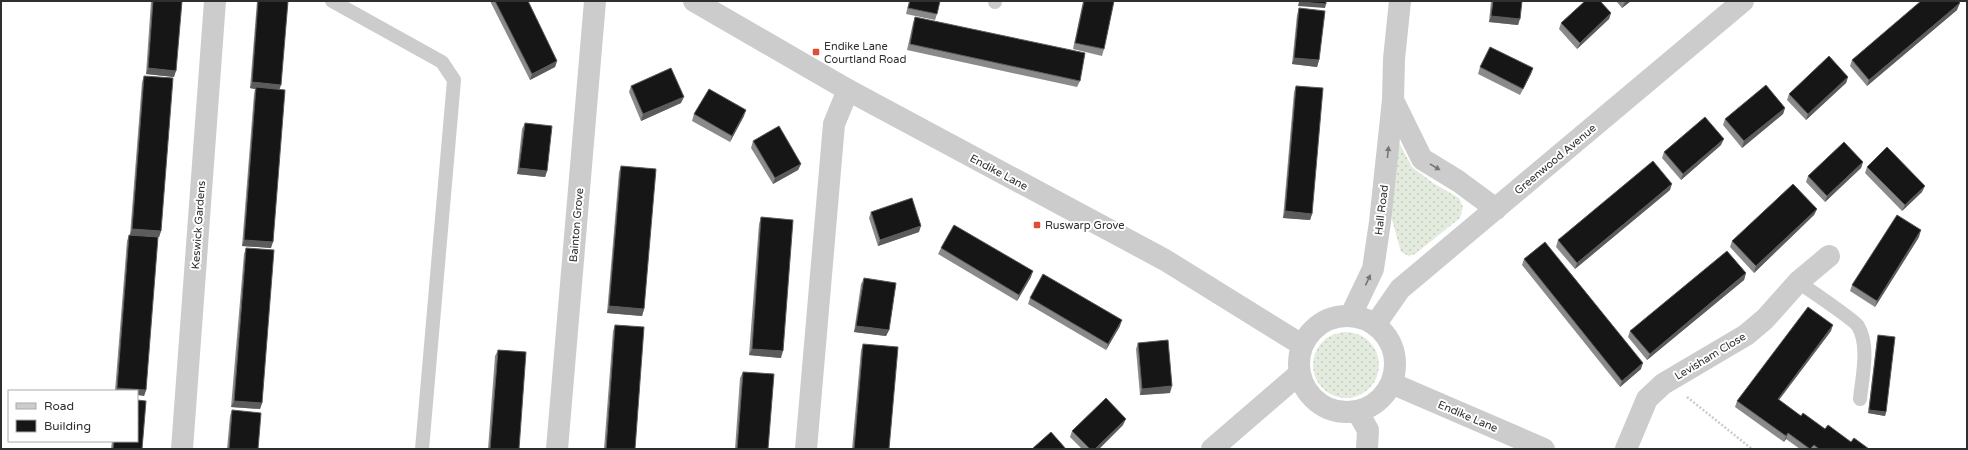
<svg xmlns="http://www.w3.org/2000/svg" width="1968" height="450" font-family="'Varela Round',sans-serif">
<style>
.grass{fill:url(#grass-dots)}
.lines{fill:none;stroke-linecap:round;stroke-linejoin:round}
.path{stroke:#ccc;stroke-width:2.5;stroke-dasharray:2 2;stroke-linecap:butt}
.service{stroke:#ccc;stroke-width:14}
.minor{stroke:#ccc;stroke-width:22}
.tertiary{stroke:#ccc;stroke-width:22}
.wall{fill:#8a8a8a}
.shaded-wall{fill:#5c5c5c}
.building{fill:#161616;stroke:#5c5c5c}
.oneway{fill:#767676}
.poi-dot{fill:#df4c37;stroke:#fff;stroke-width:1.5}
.labels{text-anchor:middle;stroke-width:4;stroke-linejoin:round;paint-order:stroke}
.poi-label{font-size:11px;fill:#2f2f2f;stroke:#fff;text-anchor:start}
.street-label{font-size:11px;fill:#2f2f2f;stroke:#fff}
</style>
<defs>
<pattern id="grass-dots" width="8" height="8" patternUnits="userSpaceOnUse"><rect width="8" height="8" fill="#e2ebdd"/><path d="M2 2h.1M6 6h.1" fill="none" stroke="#c2cabe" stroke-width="1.8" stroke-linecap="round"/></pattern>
</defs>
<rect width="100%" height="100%" fill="#fff"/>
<path class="grass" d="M1396,137l16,30 21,16 26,15 4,9 -3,11 -45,36 -6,2 -8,-4 -10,-36z
M1313 365a33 33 0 1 1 66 0a33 33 0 1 1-66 0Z"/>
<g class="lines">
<path class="path" d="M1687,397l65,52"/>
<path class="service" d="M332,1l110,61 12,18 -32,369
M995,2v-1
M1798,282c10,7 55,37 60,44 12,20 4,51 2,73"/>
<path class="minor" d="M182,449l33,-448
M557,449l38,-448
M806,449l28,-325 14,-34
M1626,449l21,-50 16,-15 83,-49 19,-16 33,-37 31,-26"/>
<path class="tertiary" d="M694,1l154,89 317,170 137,85
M1393,100l29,59 36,22 38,28
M1351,315l22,-46 7,-47 13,-122 1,-41 6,-58
M1299 364a48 48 0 1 1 96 0a48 48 0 1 1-96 0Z
M1375,325l25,-36 343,-288
M1391,383l153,66
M1357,411l11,19 -1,19
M1212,449l87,-75"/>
</g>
<path class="wall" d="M151,1h31l-8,76 -28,-3z
M257,1h31l-9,88 -8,159 -29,-2 12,-152 1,-5 -5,-1z
M490,1h38l29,60 -2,6 -25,13z
M909,1h31l-3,13 -2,6 -29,-6z
M1083,1h31l-10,48 -2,7 -29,-7z
M1491,1h31l-4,24 -29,-3z
M1616,1h15l-9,7z
M1919,1h39l-1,9 -90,76 -17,-20 2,-6 68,-58z
M1299,8l20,52 -2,7 -25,-3 5,-49z
M1611,13l-2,6 -32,30 -18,-20 2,-6z
M915,17l165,64 -3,6 -170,-37 6,-27z
M1480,67l53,1 -2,6 -11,21 -42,-21z
M144,76l17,155 -2,6 -29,-2 12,-153z
M1848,77l-2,6 -40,37 -19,-20 2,-6z
M631,86l50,17 -40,18 -12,-29z
M1296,86l16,128 -2,6 -27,-2 11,-126z
M1785,108l-2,6 -41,34 -19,-23 2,-6z
M694,114l50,2 -14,26 -38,-21z
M525,123l22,48 -2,6 -28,-3 5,-45z
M753,141l48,23 -3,6 -25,14 -22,-36z
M1721,145l-40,35 -19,-22 2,-6z
M1863,162l-2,6 -36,34 -19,-20 2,-6z
M621,166l23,143 -2,7 -35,-3 12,-141z
M1867,167l55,25 -20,19 -37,-38z
M1670,190l-95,79 -19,-22 2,-7z
M1817,209l-3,6 -60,58 -24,-26 2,-6z
M871,212l48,20 -41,14 -9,-28z
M761,217l20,141 -32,-3 10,-131z
M129,235l17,155 -2,6 -7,-5h-22l12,-150z
M1919,237l-44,70 -25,-16 2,-6z
M246,248l16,155 -2,6 -29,-2 13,-153z
M941,248l90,29 -14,24 -79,-47z
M1524,259l117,110 -21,18 -98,-122z
M1746,273l-2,7 -97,80 -19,-23 2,-6z
M864,278l25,52 -3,6 -32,-4 7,-48z
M1030,298l90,28 -14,24 -78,-46z
M615,325l20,124h-31l9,-118z
M1831,331l-52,69 22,16 50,26 18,7h-69l-14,-10 -2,3 -49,-35 2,-6z
M1878,335l8,77 -1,4 -17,-3 9,-75z
M1138,343l32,50 -30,2 -4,-46z
M863,344l26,105h-37l9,-99z
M498,350l21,99h-31l7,-93z
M743,372l25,77h-33l5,-71z
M232,410l26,39h-31l3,-33z
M1123,425l-24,24h-17l-12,-12 2,-6z
M112,441h25l5,8h-31z"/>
<path class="shaded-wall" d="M1626,1h5l-9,7 3,-6z
M1299,2l27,2 -1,4 -27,-2z
M1960,3l-3,7 -90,76 2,-6z
M1611,13l-2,6 -32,30 3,-6z
M1491,16l29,3 -2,6 -29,-3z
M1294,58l25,2 -2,7 -25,-3z
M557,61l-2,6 -25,13 2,-6z
M148,68l28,3 -2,6 -28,-3z
M1533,68l-2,6 -11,21 3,-6z
M1848,77l-2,6 -40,37 2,-6z
M252,82l29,3 -2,6 -23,-4 -1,2 -5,-1z
M684,97l-3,6 -40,18 2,-7z
M1785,108l-2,6 -41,34 2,-7z
M746,110l-2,6 -14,26 2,-6z
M1724,139l-3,6 -40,35 2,-6z
M1863,162l-2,6 -36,34 2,-6z
M801,164l-3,6 -25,14 2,-6z
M519,168l28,3 -2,6 -28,-3z
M1672,184l-2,6 -95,79 2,-6z
M1925,186l-3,6 -20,19 3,-6z
M1817,209l-3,6 -60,58 2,-7z
M1285,211l27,3 -2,6 -27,-2z
M921,226l-2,6 -41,14 2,-6z
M132,229l29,2 -2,6 -29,-2z
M1921,230l-2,7 -44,70 2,-6z
M244,240l29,2 -2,6 -29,-2z
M1033,271l-2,6 -14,24 2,-6z
M1746,273l-2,7 -97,80 3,-6z
M609,306l35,3 -2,7 -35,-3z
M1122,320l-2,6 -14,24 2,-6z
M1833,325l-2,6 -56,74 3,-6z
M856,326l33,4 -3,6 -32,-4z
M752,349l31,2 -2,7 -32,-3z
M1643,363l-2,6 -21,18 2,-6z
M1172,386l-2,7 -30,2 2,-6z
M117,388l29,2 -2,6 -7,-1v-4h-21z
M234,401l28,2 -2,6 -29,-2z
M1869,410l17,2 -1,4 -17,-3z
M1126,419l-3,6 -24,24h-4z
M1788,433l-2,6 -2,3 2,-6z"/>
<path class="building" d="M153,1h29l-6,70 -28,-3z
M258,1h30l-7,84 -29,-3z
M495,1h33l29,60 -25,13z
M910,1h30l-3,13 -29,-6z
M1084,1h30l-10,48 -29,-6z
M1299,1h27v3l-27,-2z
M1493,1h29l-2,18 -29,-3z
M1585,1h15l11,12 -31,30 -19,-20z
M1921,1h37l2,2 -91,77 -17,-20z
M1299,8l26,3 -6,49 -25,-2z
M915,17l170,36 -5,28 -170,-37z
M1490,47l43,21 -10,21 -43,-22z
M1829,56l19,21 -40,37 -19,-20z
M671,68l13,29 -41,17 -12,-28z
M144,76l29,2 -12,153 -29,-2z
M1766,85l19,23 -41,33 -19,-22z
M1296,86l27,2 -11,126 -27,-3z
M256,87l29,3 -12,152 -29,-2z
M709,89l37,21 -14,26 -38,-22z
M1705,117l19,22 -41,35 -19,-22z
M525,123l27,3 -5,45 -28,-3z
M779,126l22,38 -26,14 -22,-37z
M1844,142l19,20 -36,34 -19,-20z
M1887,147l38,39 -20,19 -38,-38z
M1653,161l19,23 -95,79 -19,-23z
M621,166l35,3 -12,140 -35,-3z
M1793,184l24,25 -61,57 -24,-25z
M912,198l9,28 -41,14 -9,-28z
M1897,215l24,15 -44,71 -25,-16z
M761,217l32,3 -10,131 -31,-2z
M954,225l79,46 -14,24 -78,-47z
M129,235l29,2 -12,153 -29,-2z
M1545,242l98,121 -21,18 -98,-122z
M246,248l28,2 -12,153 -28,-2z
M1727,251l19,22 -96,81 -20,-23z
M1043,274l79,46 -14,24 -78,-46z
M864,278l32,5 -7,47 -33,-4z
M1808,307l25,18 -55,74 23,17 2,-3 22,16 3,-4 23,17 3,-4 15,11h-50l-5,-4 -4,4 -22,-16 -2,3 -49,-35z
M615,325l29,2 -9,122h-29z
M1878,335l17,2 -9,75 -17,-2z
M1168,340l4,46 -30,3 -4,-46z
M863,344l35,3 -9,102h-35z
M498,350l28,2 -7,97h-29z
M743,372l31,2 -6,75h-31z
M1106,398l20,21 -31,30h-5l-18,-18z
M137,400l9,1 -4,48h-29l1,-8h23z
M232,410l29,3 -3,36h-29z
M1051,432l15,17h-34z"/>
<defs><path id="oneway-solid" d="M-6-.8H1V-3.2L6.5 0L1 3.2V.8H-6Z"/></defs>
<g class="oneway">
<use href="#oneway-solid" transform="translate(1388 152) rotate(-84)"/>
<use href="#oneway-solid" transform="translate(1435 167) rotate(31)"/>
<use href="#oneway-solid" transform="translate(1368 280) rotate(-65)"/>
</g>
<g class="poi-dot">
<rect x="812" y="48" width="8" height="8" rx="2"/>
<rect x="1033" y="221" width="8" height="8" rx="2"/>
</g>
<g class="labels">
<g class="poi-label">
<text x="824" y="50">Endike Lane<tspan x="824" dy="13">Courtland Road</tspan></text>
<text x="1045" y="229">Ruswarp Grove</text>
</g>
<g class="street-label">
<text transform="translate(1555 159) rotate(-40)" y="4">Greenwood Avenue</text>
<text transform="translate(999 172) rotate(28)" y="4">Endike Lane</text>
<text transform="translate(1381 210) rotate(-83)" y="4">Hall Road</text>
<text transform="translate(198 225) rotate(-86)" y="4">Keswick Gardens</text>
<text transform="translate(576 225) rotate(-85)" y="4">Bainton Grove</text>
<text transform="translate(1710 356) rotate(-31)" y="4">Levisham Close</text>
<text transform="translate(1468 416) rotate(23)" y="4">Endike Lane</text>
</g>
</g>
<rect width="1968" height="450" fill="none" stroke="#2f2f2f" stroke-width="4"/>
<rect x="8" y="390" width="130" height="52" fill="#ffffff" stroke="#acacac"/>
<rect x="16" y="403" width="20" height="6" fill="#cccccc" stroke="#acacac"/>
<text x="44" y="410" font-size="12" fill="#2f2f2f">Road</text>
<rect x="16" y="420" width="20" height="12" fill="#161616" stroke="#acacac"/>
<text x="44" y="430" font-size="12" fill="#2f2f2f">Building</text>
</svg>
